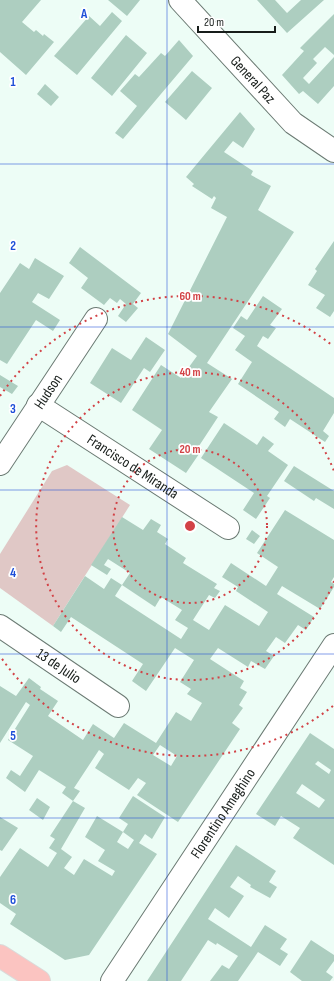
<svg xmlns="http://www.w3.org/2000/svg" width="334" height="981" font-family="'Sofia Sans Condensed',sans-serif">
<style>
.green{fill:#e0c8c6}
.building{fill:#adcec0;fill-rule:evenodd}
.lines{fill:none;stroke-linecap:round;stroke-linejoin:round}
.minor-casing{stroke:#6b7a73;stroke-width:24}
.major-casing{stroke:#dadbda;stroke-width:24}
.minor{stroke:#fff;stroke-width:22}
.major{stroke:#fbc4c1;stroke-width:22}
.grid{fill:none;stroke:#1d4ed8;stroke-width:1;stroke-opacity:0.55}
.ring{fill:none;stroke:#d24246;stroke-width:2;stroke-dasharray:2 4}
.labels{text-anchor:middle;stroke-width:3.5;stroke-linejoin:round;paint-order:stroke}
.street-label{font-size:15px;fill:#171d1a;stroke:#fff}
.grid-label{font-size:13px;text-anchor:middle;font-weight:bold;fill:#1d4ed8;stroke:#fff;stroke-width:3.5;stroke-linejoin:round;paint-order:stroke}
.centre{fill:#d24246;stroke:#fff;stroke-width:2}
.ring-label{font-size:12px;text-anchor:middle;font-weight:bold;fill:#d24246;stroke:#fff;stroke-width:3.5;stroke-linejoin:round;paint-order:stroke}
</style>
<rect width="100%" height="100%" fill="#edfdf6"/>
<path class="green" d="M67,465l63,40 -77,121 -53,-38v-34l52,-83z"/>
<path class="building" d="M0,0h41l-19,22 12,10 2,-2 7,6 1,-2 10,8 -28,33 -26,-23z
M108,0h32l-13,16z
M257,0h18l12,13 14,-13h23l-37,33z
M112,12l10,9 -45,54 -23,-19 35,-40 11,10z
M334,14v41l-9,-8 -12,12 4,4 -14,15 6,6 25,-27v29l-16,18 -15,-13 -4,3 -17,-19 22,-24 -4,-3z
M126,35l21,18 -35,43 -21,-18z
M179,40l14,16 -70,83 -8,-6 22,-27 -17,-15 15,-17 4,3 22,-24 4,3z
M192,71l20,17 -26,32 -21,-18z
M45,84l14,13 -8,9 -14,-12z
M240,112l15,17 -12,19 -10,-7 -9,11 29,19 -2,4 20,11 -13,24 36,22 -87,131 25,16 -23,33 9,5 -23,35 4,2 -13,19 -37,-24 13,-19 -30,-20 29,-45 20,13 16,-22 -29,-22 59,-117 -16,-9 5,-10 -2,-2 -2,3 -20,-13 2,-2 -8,-7z
M334,241v70l-4,6 -14,-9 9,-13 -17,-10 9,-14 -2,-2z
M80,247l61,46 -8,11 5,4 -12,14 -8,-6 8,-12 -6,-5 -3,4 -7,-5 -6,7 -23,-17 7,-10 -19,-15z
M35,258l29,18 -15,23 -11,-6 -6,9 28,18 -7,11 -17,-11 -29,44 -7,-4v-67l20,-30 9,6z
M263,296l19,13 -12,16 6,3 -8,11 -5,-3 -6,10 77,52v15l-11,18 6,5 -4,6 -35,-23 -5,8 -11,-8 5,-7 -41,-28 14,-22 -17,-12 10,-14 -12,-8 8,-12 6,4z
M146,337l19,13 -15,22 -6,-4 -23,35 -31,-20 22,-35 19,12z
M0,375l18,11 -6,8 -12,-7z
M224,423l33,22 6,-9 11,8 -6,7 20,14 -21,31 3,2 -14,21 -13,-9 11,-17 -53,-35z
M294,466l40,25v18l-18,-11 -2,3 -30,-20z
M285,510l49,30v37l-3,5 3,2v3l-14,22 -38,-23 -5,8 37,23 -8,13 -8,-5 -13,18 -9,-6 -10,14 8,5 -9,13 -14,-8 -3,6 -30,-19 -8,11 34,22 -4,7 7,4 -8,13 4,3 -11,15 8,6 -62,93 -41,-27 9,-12 -8,-5 -9,12 -34,-22 9,-14 -5,-4 -25,38 6,3 -7,10 -11,-8 4,-6 -27,-17 -14,22 -19,-14 5,-8 9,6 13,-20 -25,-16 22,-35 -4,-3 -26,41v-57l16,10 13,-18 12,9 -1,2 18,12 -10,15 35,24 10,-16 21,14 10,-15 32,20 20,-31 15,9 11,-18 -15,-9 4,-5 -11,-7 14,-22 -19,-12 -29,43 -14,-10 11,-17 -72,-47 -10,15 -8,-6 32,-50 19,13 7,-11 11,7 8,-12 -22,-14 -4,6 7,4 -4,6 -16,-10 31,-48 21,13 8,-11 10,6 -4,7 11,7 -3,5 21,14 -3,5 34,21 -3,4 6,3 -5,7 -6,-3 -16,25 16,10 16,-25 34,21 9,-14 -32,-21 2,-4 -16,-10 9,-14 35,23 12,-19 -21,-14zM122,585l33,22 6,-10 21,13 -7,10 13,8 -7,11 -66,-43zM160,745l17,11 -6,10 -18,-11z
M252,530l8,6 -6,8 -8,-5z
M310,733l24,16v116l-41,-27 7,-10 -19,-12 -6,10 -19,-12zM318,761l13,9 -2,4 -14,-10zM302,784l23,16 -6,8 -23,-15z
M133,796l32,21 -13,22 -7,-5 -6,9 18,11 -68,101 -24,5 -55,-36 6,-10 -16,-11v-26l20,-29 28,19 9,-14 -8,-5 6,-9 -5,-3 23,-35 12,7 -24,41 11,8 -8,11 10,7 10,-16 28,17 3,-5 -17,-10 7,-11 -20,-13 12,-21 26,16 5,-8 -9,-6zM123,832l11,8 -6,9 -11,-7z
M37,798l13,9 -7,13 -14,-10z
M0,817l18,11 -16,23 -2,-1z
M236,845l40,26 -7,11 8,5 -7,11 -20,-11 1,-2 -13,-9 -8,11 14,9 -15,22 -14,-10 -7,11 43,28 14,-22 22,14 -7,10 8,5 -8,12 -22,-14 -20,29h-28l12,-16 7,4 9,-13 -21,-13 -1,2 -8,-5 -27,41h-34z
M311,940l23,15v6l-8,11 7,5 -3,4h-28l-12,-9z"/>
<g class="lines">
<g class="minor-casing">
<g id="minor">
<path id="s1" d="M180,0l113,123 41,28"/>
<path id="s2" d="M38,405l190,123"/>
<path id="s3" d="M0,464l96,-145"/>
<path id="s4" d="M0,626l118,80"/>
<path id="s5" d="M112,981l222,-336"/>
</g>
</g>
<g class="major-casing">
<path id="major" d="M0,956l39,25"/>
</g>
<use href="#minor" class="minor"/>
<use href="#major" class="major"/>
</g>
<path class="grid" d="M167,0v981M0,164h334M0,327h334M0,490h334M0,654h334M0,818h334"/>
<g class="ring">
<circle cx="190" cy="526" r="77"/>
<path d="M334 581A154 154 0 1 1 334 471"/>
<path d="M333 706A230 230 0 0 1 0 656M0 396A230 230 0 0 1 333 346"/>
</g>
<g class="labels">
<g class="street-label">
<text dy="5" stroke="none"><textPath href="#s1" startOffset="108">General Paz</textPath></text>
<text dy="5" stroke="none"><textPath href="#s3" startOffset="87">Hudson</textPath></text>
<text dy="5" stroke="none"><textPath href="#s2" startOffset="113">Francisco de Miranda</textPath></text>
<text dy="5" stroke="none"><textPath href="#s4" startOffset="71">13 de Julio</textPath></text>
<text dy="5" stroke="none"><textPath href="#s5" startOffset="201">Florentino Ameghino</textPath></text>
</g>
</g>
<g class="grid-label">
<text x="84" y="18">A</text>
<text x="13" y="86">1</text>
<text x="13" y="250">2</text>
<text x="13" y="413">3</text>
<text x="13" y="577">4</text>
<text x="13" y="740">5</text>
<text x="13" y="904">6</text>
</g>
<circle cx="190" cy="526" r="6" class="centre"/>
<g class="ring-label">
<text x="190" y="300">60 m</text>
<text x="190" y="376">40 m</text>
<text x="190" y="453">20 m</text>
</g>
<path d="M198 26v6h77v-6" fill="none" stroke="#171d1a" stroke-width="2"/>
<text x="204" y="26" font-size="12" fill="#171d1a" stroke="#ffffff" stroke-width="3" paint-order="stroke">20 m</text>
</svg>
